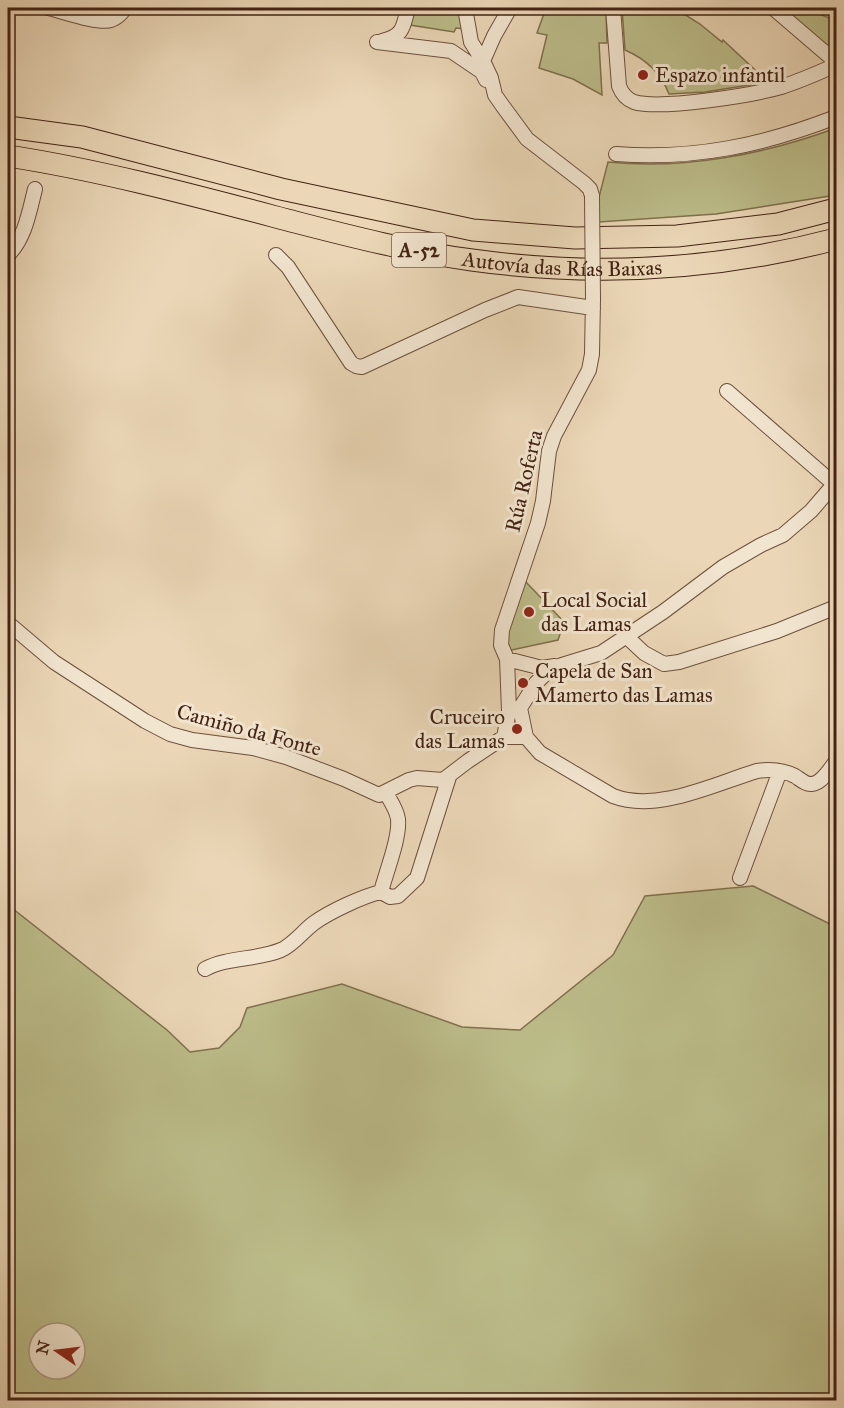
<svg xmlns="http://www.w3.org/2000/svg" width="844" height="1408" font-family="'IM FELL Great Primer',serif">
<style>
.green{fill:#bcbd8a;stroke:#80704e;stroke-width:1.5;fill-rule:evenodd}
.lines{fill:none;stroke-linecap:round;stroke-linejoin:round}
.minor-casing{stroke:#6d503c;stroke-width:16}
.highway-casing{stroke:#432313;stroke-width:23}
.minor{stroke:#f2e5d0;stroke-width:14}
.highway{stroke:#ebd7b7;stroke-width:21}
.minor-bridge-casing{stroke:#6d503c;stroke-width:16;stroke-linecap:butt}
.minor-bridge{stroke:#f2e5d0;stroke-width:14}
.poi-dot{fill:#8f2418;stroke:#f2e5d0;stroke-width:2}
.labels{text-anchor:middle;stroke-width:6;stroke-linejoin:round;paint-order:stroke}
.shield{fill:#f2e5d0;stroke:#785d4c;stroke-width:1.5}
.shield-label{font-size:20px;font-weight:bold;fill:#432313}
.poi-label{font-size:21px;fill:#432313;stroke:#f2e5d0;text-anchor:start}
.street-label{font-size:21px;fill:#432313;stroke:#f2e5d0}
</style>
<rect width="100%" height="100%" fill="#ebd7b7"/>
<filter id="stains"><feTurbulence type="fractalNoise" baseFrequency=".00333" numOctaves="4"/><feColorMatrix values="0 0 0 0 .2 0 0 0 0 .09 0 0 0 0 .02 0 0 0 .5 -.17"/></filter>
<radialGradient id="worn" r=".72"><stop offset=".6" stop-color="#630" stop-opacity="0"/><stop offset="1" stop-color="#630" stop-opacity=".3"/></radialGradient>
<path class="green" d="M412,8h50l3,21 -9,-1 -2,4 -44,-7z
M546,8l60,1 1,34h-8l3,52 -29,-16 -34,-11 8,-33 -10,-2z
M622,8h54v1l24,15 22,18 1,-2 45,42 -63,10 -36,2c-8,-21 -23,-35 -44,-44z
M784,8h22l30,13v35z
M836,128v67l-120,19 -117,8 -1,-21 10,-39c76,8 158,-8 228,-34z
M524,580l40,42 -6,18 -51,11 -2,-9z
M753,886l83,41v473h-828v-495l159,125 23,22 29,-4 21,-21 7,-19 95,-24 120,43 58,3 93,-75 32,-59zM39,1333h36v36h-36z"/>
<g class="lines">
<g class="minor-casing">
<path id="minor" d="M48,8c14,3 49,16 63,12 6,-2 11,-7 14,-12
M465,8l6,34 12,19 8,17 4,17 7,10 25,34 57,44 6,6 2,7
M613,8l6,78c3,8 7,13 15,16 27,8 119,-7 147,-15 19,-6 37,-14 55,-22
M773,8l63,54
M830,8l6,2
M382,41c21,-5 21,-13 26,-33
M377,42l74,9 31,21 4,8
M483,61l11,-25 16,-28
M616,154c78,6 148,-9 220,-37
M8,255c17,-17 21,-42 27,-66
M276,255l12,12 63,96 5,3 6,1 123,-57 33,-13 75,11
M727,391l107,93
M8,623l46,39 91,59 25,13 22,6 61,8 33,9 58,22 35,16 30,-15 8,-2 26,2 25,-19 36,-24h22
M627,637l17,16 20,11 15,-2 98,-31 59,-24
M507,659l35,9 13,-2
M520,708l6,29 14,16 73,43c44,17 101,-12 144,-25 13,-2 26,-1 38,5 5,3 11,9 17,8 10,-1 19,-16 24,-23
M509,711l11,-3 16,-25 10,-10 16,-8 39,-12 62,-41 60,-45 38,-22 22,-10 28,-24 25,-29
M504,737l5,-26 -2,-52 -6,-14 1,-15 36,-107 5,-22 6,-50 5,-15 35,-66 3,-16 1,-55
M740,878l40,-107
M381,892l9,5 8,-1 19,-18 32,-101
M205,969c22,-12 52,-9 76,-19 13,-6 22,-19 33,-27 15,-11 49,-27 67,-31 5,-20 19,-54 17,-73 -1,-9 -8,-19 -12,-26"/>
</g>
<g class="highway-casing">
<g id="highway">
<path d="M8,127l74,10 199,52 192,41 102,8 102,-2 101,-12 58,-15"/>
<path id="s1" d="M8,156c97,15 192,41 287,66 58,15 117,30 177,38 122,17 246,10 364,-21"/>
</g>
</g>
<use href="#minor" class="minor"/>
<use href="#highway" class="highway"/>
<g class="minor-bridge-casing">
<path id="minor-bridge" d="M592,196l1,103"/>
</g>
<use href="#minor-bridge" class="minor-bridge"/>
</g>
<g class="poi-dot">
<circle cx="643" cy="75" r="6"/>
<circle cx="529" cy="612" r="6"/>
<circle cx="523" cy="683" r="6"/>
<circle cx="517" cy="729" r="6"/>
</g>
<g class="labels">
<rect class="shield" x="392" y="233" width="54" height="34" rx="4.5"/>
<g class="shield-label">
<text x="419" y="257">A-52</text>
</g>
<g class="poi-label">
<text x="655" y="82">Espazo infantil</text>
<text x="541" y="607">Local Social<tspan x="541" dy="24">das Lamas</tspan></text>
<text x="535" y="678">Capela de San<tspan x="535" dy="24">Mamerto das Lamas</tspan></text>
<text x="505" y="724" text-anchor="end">Cruceiro<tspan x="505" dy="24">das Lamas</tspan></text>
</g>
<g class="street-label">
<text dy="7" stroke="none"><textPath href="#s1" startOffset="566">Autovía das Rías Baixas</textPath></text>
<text transform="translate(524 481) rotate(-77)" y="7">Rúa Roferta</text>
<text transform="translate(249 730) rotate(15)" y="7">Camiño da Fonte</text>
</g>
</g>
<rect width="844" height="1408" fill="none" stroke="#ebd7b7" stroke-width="30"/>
<rect x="9" y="9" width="826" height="1390" fill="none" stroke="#432313" stroke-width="3"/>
<rect x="15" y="15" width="814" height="1378" fill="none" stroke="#432313" stroke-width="1.5"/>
<g transform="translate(57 1351) rotate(284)"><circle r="28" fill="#f2e5d0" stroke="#ac9784" stroke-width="1.5"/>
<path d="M0-4.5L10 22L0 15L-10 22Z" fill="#8f2418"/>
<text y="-9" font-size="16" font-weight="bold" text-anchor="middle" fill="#432313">N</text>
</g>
<rect width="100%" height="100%" filter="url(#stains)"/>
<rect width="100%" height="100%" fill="url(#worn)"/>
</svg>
